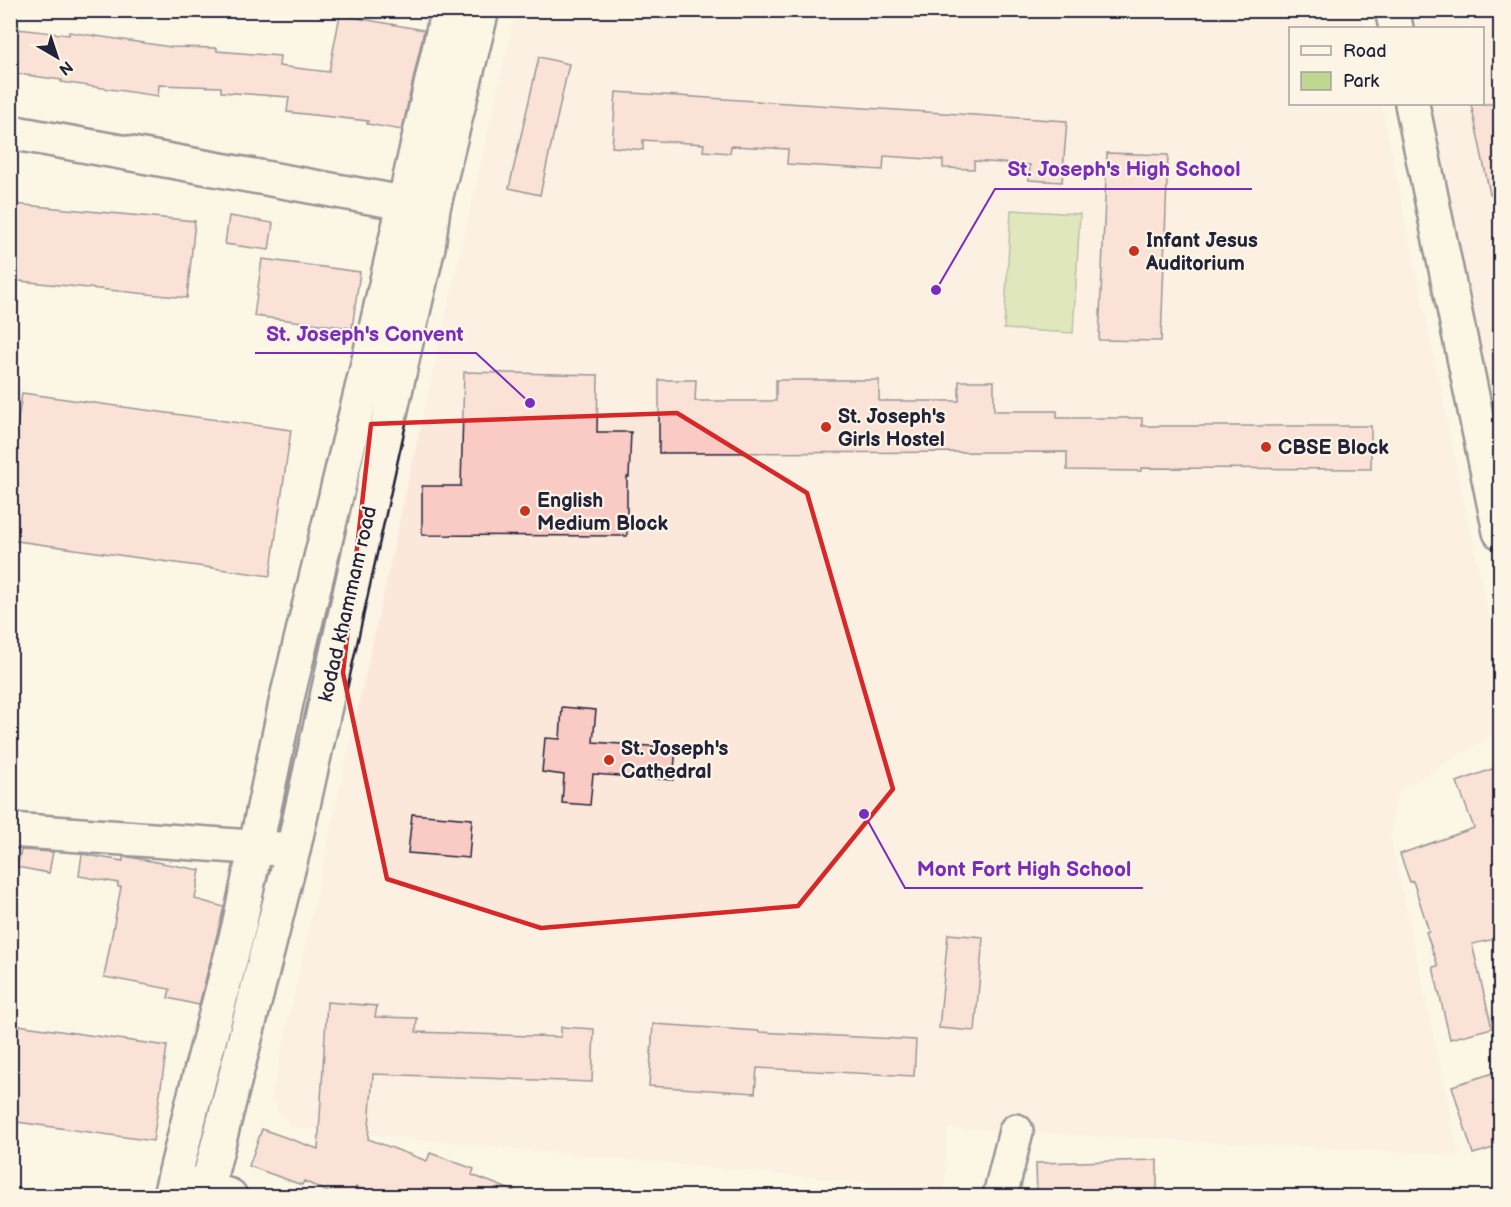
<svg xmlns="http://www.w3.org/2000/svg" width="1511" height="1207" font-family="'Balsamiq Sans',sans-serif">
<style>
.built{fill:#fbe8db}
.green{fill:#bed68d;stroke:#707c64;stroke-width:1.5}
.building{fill:#facac4;stroke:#22223b;stroke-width:1.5}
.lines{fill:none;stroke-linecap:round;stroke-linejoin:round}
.street-casing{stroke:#22223b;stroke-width:38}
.secondary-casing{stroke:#22223b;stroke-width:38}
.street{stroke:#fcf5e5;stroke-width:33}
.secondary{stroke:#fcf5e5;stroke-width:33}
.marked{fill:none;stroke:#d62828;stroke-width:4.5;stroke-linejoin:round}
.poi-dot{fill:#c8321e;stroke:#fcf5e5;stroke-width:2}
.labels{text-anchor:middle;stroke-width:4.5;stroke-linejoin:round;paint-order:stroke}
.poi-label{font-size:20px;font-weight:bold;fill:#22223b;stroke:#fcf5e5;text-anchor:start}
.street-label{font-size:20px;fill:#22223b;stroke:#fcf5e5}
.leader{fill:none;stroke:#7b2cbf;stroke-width:2}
.callout-dot{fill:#7b2cbf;stroke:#fcf5e5;stroke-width:2}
.callout-label{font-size:21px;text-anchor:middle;font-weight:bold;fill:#7b2cbf;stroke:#fcf5e5;stroke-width:4.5;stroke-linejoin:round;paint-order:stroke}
</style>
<rect width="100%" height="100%" fill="#fcf5e5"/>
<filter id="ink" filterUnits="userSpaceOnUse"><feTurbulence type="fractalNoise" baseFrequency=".0167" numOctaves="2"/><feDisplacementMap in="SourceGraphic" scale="12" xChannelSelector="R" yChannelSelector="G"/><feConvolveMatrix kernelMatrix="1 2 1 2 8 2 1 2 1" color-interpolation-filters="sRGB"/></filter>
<g filter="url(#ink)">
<path class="built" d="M516,11h846l4,17h-76v76h91l81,390 38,171v64l-103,63 -7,45 69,318 -512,-27 -3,62 -653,-63 -20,-26 138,-624z
M1404,11h96v441l-76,-348h58v-76h-74z"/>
<path class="green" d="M1011,210l69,4 -7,119 -69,-4z"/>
<path class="building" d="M340,15l84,15 -22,100 -35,-6 1,-3 -81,-9 2,-15 -68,-5v-5l-62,-2 -1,11 -97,-14 1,-2 -50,-7 6,-44 51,6v-3l102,15 46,1v3l63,5 -1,10 50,6z
M539,57l30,7 -29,131 -31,-7z
M616,92l451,29 -5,61 -33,-2 1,-15 -56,-4v8l-31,-1v-8l-59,-4 -1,14 -96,-6 1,-15 -57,-3 -1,7 -27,-2 1,-7 -61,-4v10l-31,-3z
M1471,104h29v89l-10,1z
M1107,153l61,2 -7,186 -62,-1z
M13,204l182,17 -8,77 -177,-18v-49z
M229,216l44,7 -4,27 -44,-6z
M262,259l98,13 -8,56 -98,-12z
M464,372l134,3 -1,57h34l-2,45h-2v59l-205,-1v-49h39z
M659,380h37l-1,21h81v-21h103v21h80v-20h35v30h63v7h85v8h229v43l-230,-1v3l-74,-1v-18l-408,1z
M22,393l269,37 -21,146 -260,-36v-65z
M562,707l34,3 -3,32 83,6 -3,32 -80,-6 -3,31 -28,-2 2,-28 -22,-3 3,-34 15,1z
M1500,766v172l-28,6 20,84 -42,11 -17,-72 5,-1 -12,-34 3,-1 -16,-50 -3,1 -10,-28 74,-26 -17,-46z
M412,814l60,5 -3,39 -61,-5z
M21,850l32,2 -4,21 -32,-6z
M82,854l41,7v-4h6l71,13 -5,29 29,8 -25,98 -31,-7 2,-9 -66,-12 17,-90h-3v-4l-39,-7z
M948,934l35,3 -8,94 -36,-3z
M327,1002l50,4 -2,11 42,1 -1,14 145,5v-10l33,2 -2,53 -219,-8 -5,65 59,22 3,-8 44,16 -2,6 52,20 -1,2h-141l-26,-10 -4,10h-13l-35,-16 -2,4 -53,-19 13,-37 56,20z
M10,1024l157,22 -14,95 -143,-20z
M653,1024l106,7v1l157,8 -2,36 -157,-8 -2,25 -106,-7z
M1500,1071v75l-27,8 -21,-68z
M1157,1160v37h-120l-1,-34z"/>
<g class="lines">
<g class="street-casing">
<path id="street" d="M1392,10l4,18
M1412,104l88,428
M10,132l421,76
M10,830l283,20
M179,1180l51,16
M1000,1196l16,-65"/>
</g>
<g class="secondary-casing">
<path id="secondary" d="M170,1196l22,-90 47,-180 48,-228 81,-334 80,-354
M205,1196l88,-346 113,-508 22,-95 5,-39 49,-198"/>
</g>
<use href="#street" class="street"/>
<use href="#secondary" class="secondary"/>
</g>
</g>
<path d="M0 0H1511V1207H0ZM677,413l130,80 86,296 -95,117 -257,22 -154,-49 -44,-206 28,-249z" fill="#fcf5e5" fill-opacity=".55" fill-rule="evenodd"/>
<path class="marked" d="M677,413l130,80 86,296 -95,117 -257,22 -154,-49 -44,-206 28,-249z"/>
<g class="poi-dot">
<circle cx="1134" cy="251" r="6"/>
<circle cx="826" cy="427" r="6"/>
<circle cx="1266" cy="447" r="6"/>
<circle cx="525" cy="511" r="6"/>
<circle cx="609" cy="760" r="6"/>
</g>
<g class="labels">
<g class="poi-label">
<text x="1146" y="247">Infant Jesus<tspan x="1146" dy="23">Auditorium</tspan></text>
<text x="838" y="423">St. Joseph's<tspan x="838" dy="23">Girls Hostel</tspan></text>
<text x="1278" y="454">CBSE Block</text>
<text x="537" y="507">English<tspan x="537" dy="23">Medium Block</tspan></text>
<text x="621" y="755">St. Joseph's<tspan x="621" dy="23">Cathedral</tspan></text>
</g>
<g class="street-label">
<text transform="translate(347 604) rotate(-77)" y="7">kodad khammam road</text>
</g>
</g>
<path class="leader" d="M936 290L995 189H1252M530 403L476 353H255M864 814L905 888H1143"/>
<g class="callout-dot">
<circle cx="936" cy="290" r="6"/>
<circle cx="530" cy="403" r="6"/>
<circle cx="864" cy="814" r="6"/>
</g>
<g class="callout-label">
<text x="1124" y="176">St. Joseph's High School</text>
<text x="365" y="341">St. Joseph's Convent</text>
<text x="1024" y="876">Mont Fort High School</text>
</g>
<rect width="1511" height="1207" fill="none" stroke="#fcf5e5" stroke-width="36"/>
<rect x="18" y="18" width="1475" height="1171" fill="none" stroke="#22223b" stroke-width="2" filter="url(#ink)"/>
<rect x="1289" y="27" width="195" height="78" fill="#fcf5e5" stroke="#a5a1a1" stroke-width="1.5"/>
<rect x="1301" y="46" width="30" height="9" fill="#fcf5e5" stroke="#a5a1a1" stroke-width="1.5"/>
<text x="1343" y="57" font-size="18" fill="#22223b">Road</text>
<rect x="1301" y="72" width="30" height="18" fill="#bed68d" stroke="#a5a1a1" stroke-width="1.5"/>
<text x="1343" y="87" font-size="18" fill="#22223b">Park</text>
<g transform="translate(57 57) rotate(141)" stroke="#fcf5e5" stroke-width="4.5" paint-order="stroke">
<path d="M0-4.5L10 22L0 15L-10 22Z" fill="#22223b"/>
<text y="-9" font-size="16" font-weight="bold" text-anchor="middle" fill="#22223b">N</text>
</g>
</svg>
